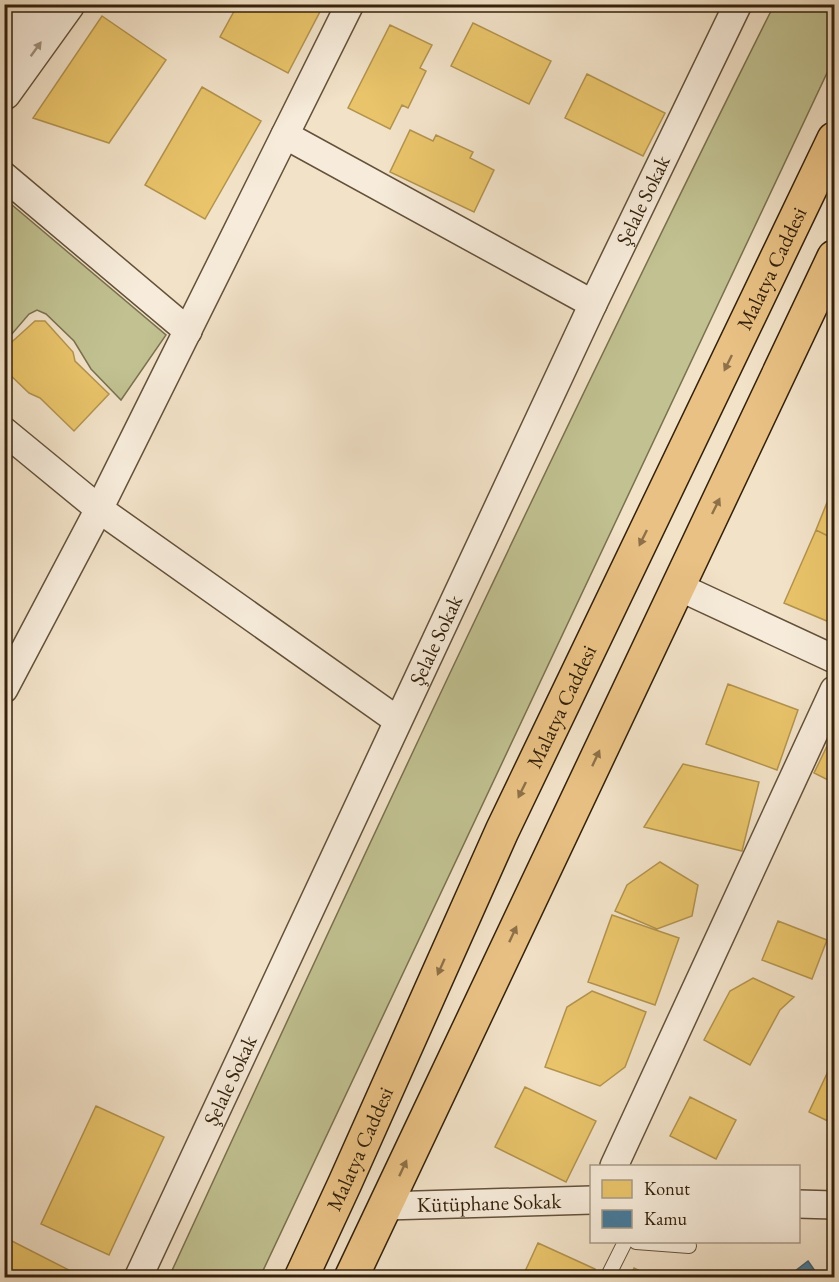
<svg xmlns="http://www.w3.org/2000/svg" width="839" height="1282" font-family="'EB Garamond',serif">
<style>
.green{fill:#c1c191;stroke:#7a714e;stroke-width:1.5}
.homes{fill:#e9c46a;stroke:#b3934e;stroke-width:1.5}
.public{fill:#457b9d;stroke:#406071;stroke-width:1.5}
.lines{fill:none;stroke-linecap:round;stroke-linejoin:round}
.service-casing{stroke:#64513a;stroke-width:16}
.minor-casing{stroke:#64513a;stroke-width:30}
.tertiary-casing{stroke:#64513a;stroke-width:36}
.trunk-casing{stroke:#34210b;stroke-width:36}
.service{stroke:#f7ecdb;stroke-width:14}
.minor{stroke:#f7ecdb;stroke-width:27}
.tertiary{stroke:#f7ecdb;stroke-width:33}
.trunk{stroke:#e9c184;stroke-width:33}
.oneway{fill:#9f917d}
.oneway2{fill:#8e7148}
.labels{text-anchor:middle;stroke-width:6;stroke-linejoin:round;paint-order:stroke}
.street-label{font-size:21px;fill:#34210b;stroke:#f7ecdb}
</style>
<rect width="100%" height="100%" fill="#f2e2c8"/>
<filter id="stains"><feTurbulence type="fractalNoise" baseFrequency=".00333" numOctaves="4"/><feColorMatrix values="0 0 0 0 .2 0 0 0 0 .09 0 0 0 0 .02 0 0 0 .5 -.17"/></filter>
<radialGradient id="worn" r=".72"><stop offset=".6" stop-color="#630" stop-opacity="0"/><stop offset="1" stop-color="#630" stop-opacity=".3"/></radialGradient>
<path class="green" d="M774,5h60v53l-574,1219h-91c196,-426 395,-852 605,-1272z
M5,199l161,136 -45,65 -30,-31 -17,-28 -28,-27 -9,-4 -8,4 -24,28z"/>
<path class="homes" d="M4,4l13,2 -13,16z
M238,4h86l-36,69 -68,-36z
M102,16l64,44 -57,83 -76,-25z
M473,23l78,38 -22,43 -78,-38z
M390,25l42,20 -12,23 6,3 -18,37 -6,-3 -12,24 -42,-21z
M587,74l78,39 -22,43 -78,-38z
M202,87l59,34 -56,98 -60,-34z
M410,130l23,11 3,-6 37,17 -3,6 24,12 -20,42 -84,-40z
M35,321h10l28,31 2,9 34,33 -35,37 -34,-33 -11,-5 -25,-24v-20z
M830,495l4,2v42l-18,-9z
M816,530l18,9v85l-50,-21z
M728,684l70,26 -21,60 -71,-26z
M829,742l5,2v39l-20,-10z
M683,764l76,18 -17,69 -98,-24z
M660,862l38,23 -6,31 -35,13 -42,-18 12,-26z
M612,915l67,23 -24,67 -67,-23z
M778,921l49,19 -15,39 -50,-19z
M753,978l41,19 -14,13 -30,55 -46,-25 26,-49z
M592,991l54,21 -21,55 -25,19 -55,-19 22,-60z
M831,1065l3,2v57l-25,-12z
M525,1087l71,34 -30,61 -71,-35z
M690,1097l46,23 -20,39 -46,-23z
M96,1106l68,31 -55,118 -68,-31z
M4,1237l65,33 -3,8h-62z
M538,1243l57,26 -3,9h-70z
M634,1268l20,10h-24z"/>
<path class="public" d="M808,1261l12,17h-34z"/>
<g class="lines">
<g class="service-casing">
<path id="service" d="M636,1242l53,4
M607,1278l18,-36"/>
</g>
<g class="minor-casing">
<g id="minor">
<path d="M285,135l308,169"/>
<path d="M4,176l184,155"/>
<path d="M4,431l95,78 298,211"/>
<path d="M677,586l157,73"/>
<path d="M4,689l95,-180 251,-505"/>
<path d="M614,1166l220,-476"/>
<path d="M798,1204l36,1"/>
<path id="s1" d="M385,1206l207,-6"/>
<path id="s2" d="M138,1278l455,-974 145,-300"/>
</g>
</g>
<g class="tertiary-casing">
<path id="tertiary" d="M4,52l33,-48
M4,93l64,-89"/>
</g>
<g class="trunk-casing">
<g id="trunk">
<path id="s3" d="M301,1278l44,-95 157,-352 332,-692"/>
<path d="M351,1278l483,-1021"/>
</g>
</g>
<use href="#service" class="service"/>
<use href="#minor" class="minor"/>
<use href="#tertiary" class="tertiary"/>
<use href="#trunk" class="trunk"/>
</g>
<defs><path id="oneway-solid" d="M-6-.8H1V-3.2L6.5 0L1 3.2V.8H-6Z" transform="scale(1.5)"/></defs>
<use class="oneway" href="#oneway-solid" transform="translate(36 49) rotate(-54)"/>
<g class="oneway2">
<use href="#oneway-solid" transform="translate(728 363) rotate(116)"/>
<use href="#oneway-solid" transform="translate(716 506) rotate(-64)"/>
<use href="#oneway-solid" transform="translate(643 538) rotate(116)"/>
<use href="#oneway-solid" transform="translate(596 758) rotate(-65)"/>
<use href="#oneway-solid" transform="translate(522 790) rotate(116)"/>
<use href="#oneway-solid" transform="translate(513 934) rotate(-65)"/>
<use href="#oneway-solid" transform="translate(441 967) rotate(114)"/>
<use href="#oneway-solid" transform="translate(403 1168) rotate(-65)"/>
</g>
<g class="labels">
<g class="street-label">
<text dy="7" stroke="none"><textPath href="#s2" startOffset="1190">Şelale Sokak</textPath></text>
<text dy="7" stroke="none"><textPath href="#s3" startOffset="1114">Malatya Caddesi</textPath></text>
<text dy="7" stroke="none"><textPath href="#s2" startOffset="704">Şelale Sokak</textPath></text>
<text dy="7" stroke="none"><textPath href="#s3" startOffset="628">Malatya Caddesi</textPath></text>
<text dy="7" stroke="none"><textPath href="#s2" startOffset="218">Şelale Sokak</textPath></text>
<text dy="7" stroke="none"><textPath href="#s3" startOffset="142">Malatya Caddesi</textPath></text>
<text dy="7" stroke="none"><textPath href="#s1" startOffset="104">Kütüphane Sokak</textPath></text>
</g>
</g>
<rect width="839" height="1282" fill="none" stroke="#f2e2c8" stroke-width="24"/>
<rect x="6" y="6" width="827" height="1270" fill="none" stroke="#34210b" stroke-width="3"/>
<rect x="12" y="12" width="815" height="1258" fill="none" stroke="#34210b" stroke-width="1.5"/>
<rect x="590" y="1165" width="210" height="78" fill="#f7ecdb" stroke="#a99b88" stroke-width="1.5"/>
<rect x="602" y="1180" width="30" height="18" fill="#e9c46a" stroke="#a99b88" stroke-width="1.5"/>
<text x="644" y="1195" font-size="18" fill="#34210b">Konut</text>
<rect x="602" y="1210" width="30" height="18" fill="#457b9d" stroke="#a99b88" stroke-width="1.5"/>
<text x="644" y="1225" font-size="18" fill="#34210b">Kamu</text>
<rect width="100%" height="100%" filter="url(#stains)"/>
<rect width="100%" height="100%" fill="url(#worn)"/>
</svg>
